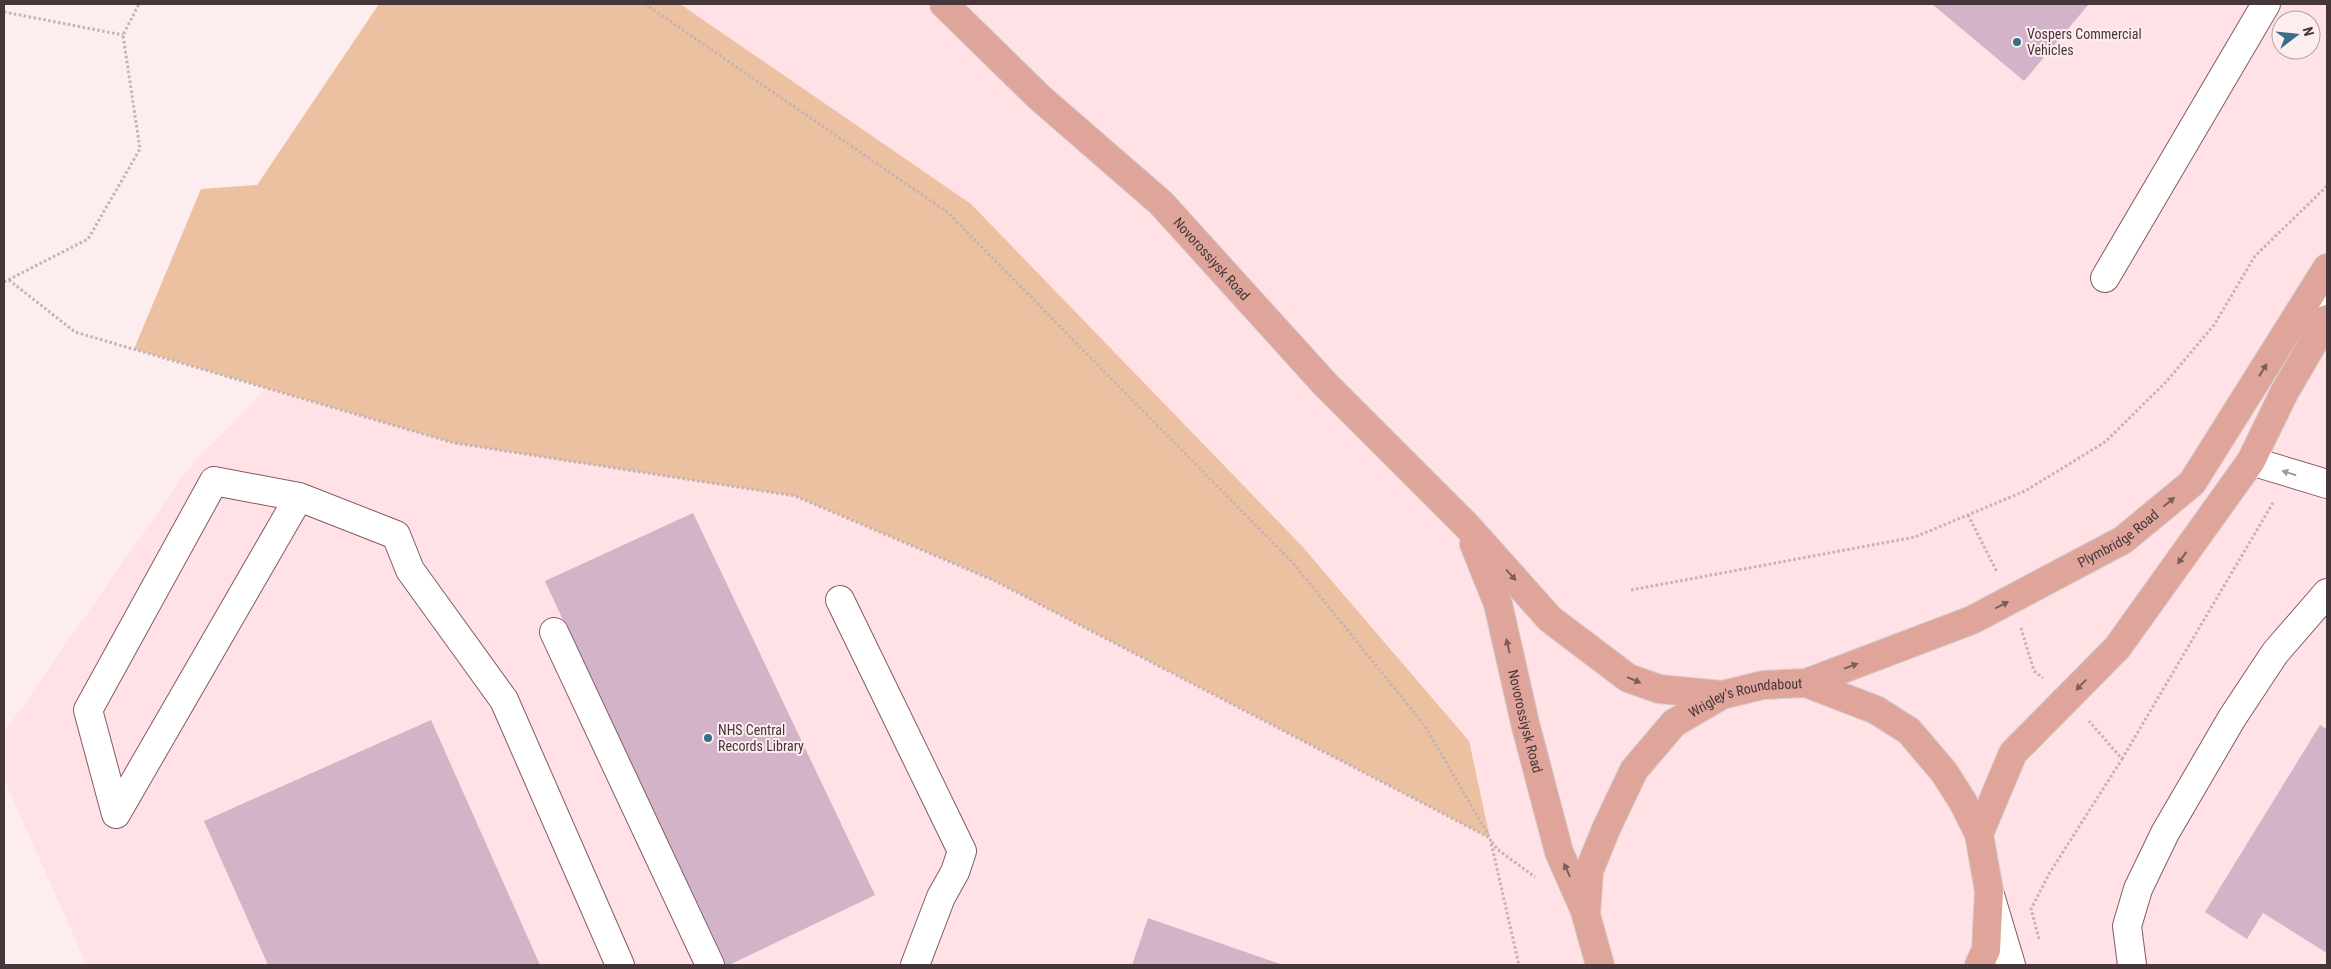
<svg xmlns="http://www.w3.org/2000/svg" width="2331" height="969" font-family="'Roboto Condensed',sans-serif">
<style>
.built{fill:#ffe1e6;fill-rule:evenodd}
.green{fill:#ecc1a1}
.building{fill:#d3b3c8}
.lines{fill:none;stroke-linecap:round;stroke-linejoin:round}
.minor-casing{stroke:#7f5d63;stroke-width:30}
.major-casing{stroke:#d2cfcf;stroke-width:30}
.path{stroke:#c2b3b5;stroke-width:3;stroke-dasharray:2.5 2.5;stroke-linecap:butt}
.minor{stroke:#fff;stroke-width:28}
.major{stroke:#dfa59a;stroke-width:28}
.oneway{fill:#7b5d5b}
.oneway2{fill:#a29a9c}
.poi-dot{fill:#386e8a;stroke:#fdedef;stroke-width:2}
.labels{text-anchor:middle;stroke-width:4;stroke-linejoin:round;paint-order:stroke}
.poi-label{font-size:14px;fill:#453639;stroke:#fdedef;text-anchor:start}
.street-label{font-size:14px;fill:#453639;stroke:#fdedef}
</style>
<rect width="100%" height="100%" fill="#fdedef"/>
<path class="built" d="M640,4h1687v961h-2240l-83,-186v-46l184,-264zM2281,20h30v30h-30z"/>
<path class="green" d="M379,4h301l291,200 330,341 168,196 21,97 -495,-257 -200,-85 -341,-53 -320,-94 67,-160 56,-4z"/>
<path class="building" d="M1932,4h157l-65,77z
M693,513l182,382 -146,70h-7l-177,-384z
M431,720l109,245h-272l-64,-144z
M2320,725l7,4v224l-64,-40 -16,26 -42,-27z
M1148,918l135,47h-151z"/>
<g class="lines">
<g class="minor-casing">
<path id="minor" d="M2105,278l161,-274
M2313,291l14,12
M2251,461l76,23
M299,497l-183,317 -28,-104 126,-229 85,16 97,38 14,35 94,130 116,265
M840,600l122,251 -7,21 -14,25 -26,68
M554,632l156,333
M1990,895l21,70
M2132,965l-5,-39 11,-37 27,-56 67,-115 43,-65 52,-60"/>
</g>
<g class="major-casing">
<g id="major">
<path id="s1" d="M944,4l95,93 122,106 164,181 142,142 83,93 78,59 31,11 63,6"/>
<path id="s2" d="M1474,544l24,60 27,119 34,129 26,59"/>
<path id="s3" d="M1806,683l166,-63 151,-80 69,-57 135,-215"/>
<path d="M1979,834l34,-81 104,-105 134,-187 33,-68 43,-74"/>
<path id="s4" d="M1600,965l-14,-50 3,-44 17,-42 28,-59 40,-47 48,-28 41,-10 43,-2 70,27 33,21 35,41 19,30 16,32 10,57 -3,59 -7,15"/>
</g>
</g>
<path class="path" d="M645,4l302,208 347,352 131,162 64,110
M4,12l119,23
M9,280l66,52 379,111 341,53 200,85 495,257 29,127
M4,282l84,-43 52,-90 -17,-114 16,-31
M1968,515l29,57
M1631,590l284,-53 110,-46 80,-49 61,-60 48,-57 41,-69 72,-70
M2021,628l13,43 9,7
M2122,759l152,-258
M1492,842l5,7 38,28
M2039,939l-8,-30 18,-35 73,-115 -33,-38"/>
<use href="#minor" class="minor"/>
<use href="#major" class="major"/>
</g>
<defs><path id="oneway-solid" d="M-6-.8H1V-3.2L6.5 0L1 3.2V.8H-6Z" transform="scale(1.25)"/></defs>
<g class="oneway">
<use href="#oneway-solid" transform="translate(2263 370) rotate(-58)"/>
<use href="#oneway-solid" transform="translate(2169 502) rotate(-40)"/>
<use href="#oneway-solid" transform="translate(2182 558) rotate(126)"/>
<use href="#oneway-solid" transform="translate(1511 575) rotate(48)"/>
<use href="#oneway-solid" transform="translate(2002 605) rotate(-27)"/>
<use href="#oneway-solid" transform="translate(1508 646) rotate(-103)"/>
<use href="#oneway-solid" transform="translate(1851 666) rotate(-20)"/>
<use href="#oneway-solid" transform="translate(1634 680) rotate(23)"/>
<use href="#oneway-solid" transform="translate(2081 685) rotate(134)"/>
<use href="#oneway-solid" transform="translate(1567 870) rotate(-114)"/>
</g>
<use class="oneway2" href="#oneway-solid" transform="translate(2289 473) rotate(-163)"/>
<g class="poi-dot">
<circle cx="2017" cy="42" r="5"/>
<circle cx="708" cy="738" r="5"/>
</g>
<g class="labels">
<g class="poi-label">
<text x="2027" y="39">Vospers Commercial<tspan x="2027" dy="16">Vehicles</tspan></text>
<text x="718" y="735">NHS Central<tspan x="718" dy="16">Records Library</tspan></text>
</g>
<g class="street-label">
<text dy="5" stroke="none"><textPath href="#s1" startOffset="370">Novorossiysk Road</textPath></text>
<text dy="5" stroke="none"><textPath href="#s3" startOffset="345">Plymbridge Road</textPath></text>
<text dy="5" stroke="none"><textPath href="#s4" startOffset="346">Wrigley's Roundabout</textPath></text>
<text dy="5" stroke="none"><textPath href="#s2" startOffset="185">Novorossiysk Road</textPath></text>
</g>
</g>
<rect width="2331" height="969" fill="none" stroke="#453639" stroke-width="10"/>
<g transform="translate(2296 35) rotate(74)"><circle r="24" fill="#fdedef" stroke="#b3a4a6"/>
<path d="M0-4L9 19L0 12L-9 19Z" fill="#386e8a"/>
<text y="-8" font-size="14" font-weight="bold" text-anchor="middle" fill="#453639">N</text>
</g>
</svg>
